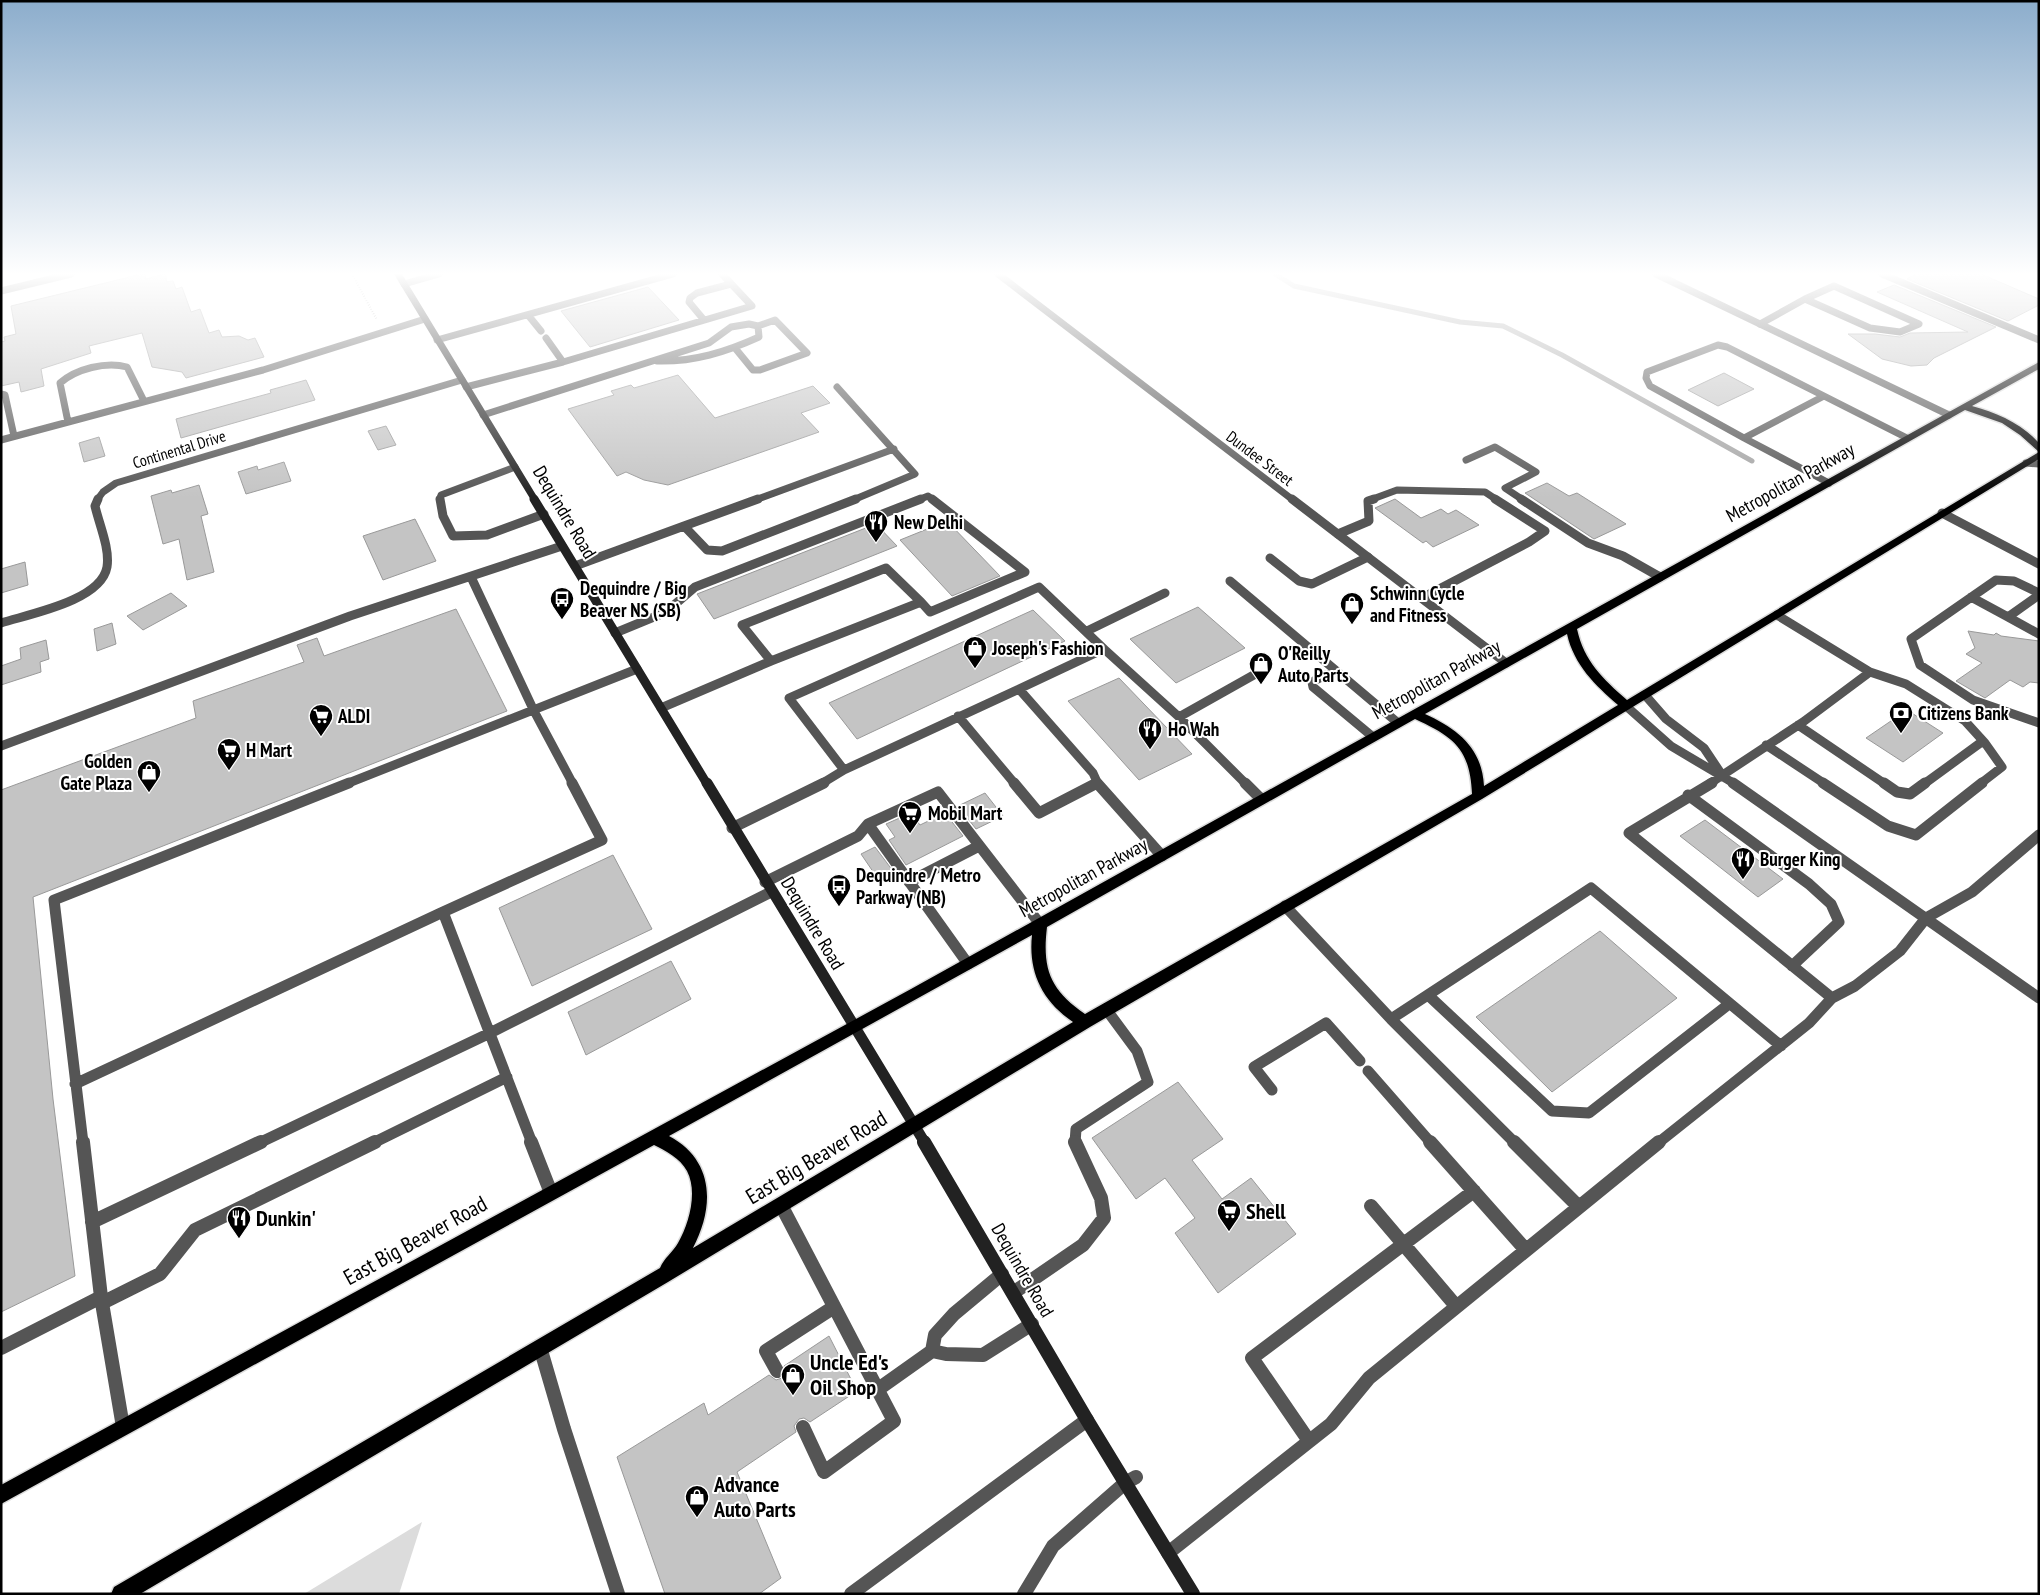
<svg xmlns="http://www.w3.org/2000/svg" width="2040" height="1595" font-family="'PT Sans Narrow',sans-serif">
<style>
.green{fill:#dcdcdc}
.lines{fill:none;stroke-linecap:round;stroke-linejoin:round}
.stream{stroke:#a3a3a3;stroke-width:5}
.building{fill:#c4c4c4;stroke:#999}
.primary-casing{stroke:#dbdbdb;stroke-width:3}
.path{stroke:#777;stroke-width:2;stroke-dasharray:0.5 2;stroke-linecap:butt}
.service-far3{stroke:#555;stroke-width:7}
.service-far2{stroke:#555;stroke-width:9}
.service-far1{stroke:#555;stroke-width:11}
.service{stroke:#555;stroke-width:14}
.minor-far1{stroke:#555;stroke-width:7}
.minor{stroke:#555;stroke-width:9}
.secondary-far3{stroke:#222;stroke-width:7}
.secondary-far2{stroke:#222;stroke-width:9}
.secondary-far1{stroke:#222;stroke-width:11}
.secondary{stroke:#222;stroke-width:14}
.primary{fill:#000;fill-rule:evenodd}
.labels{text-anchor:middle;stroke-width:4;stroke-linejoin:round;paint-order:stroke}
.far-street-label{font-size:16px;fill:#000;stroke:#fff}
.street-label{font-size:19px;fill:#000;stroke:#fff}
.poi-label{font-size:19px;font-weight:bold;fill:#000;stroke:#fff;text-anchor:start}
.near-street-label{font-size:22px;fill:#000;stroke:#fff}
.near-poi-label{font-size:22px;font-weight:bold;fill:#000;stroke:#fff;text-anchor:start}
</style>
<rect width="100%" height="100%" fill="#fff"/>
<path class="green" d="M422,1522l-23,72h-95z"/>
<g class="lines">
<path class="stream" d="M1275,274l19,12 166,36 43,4 59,29 190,106"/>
</g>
<path class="building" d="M142,274h3l1,5 19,-5 2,8 6,-1 3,8 6,-2 9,25 9,-3 9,24 10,-3 3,7 17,-1 9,4 7,-2 9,19 -78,21 -4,-6 -30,-5 -10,-34 -53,13 2,7 -50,16 3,17 -23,6 -2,-10 -18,4v-44l4,-1 -1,-4 12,-3 -5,-28z
M1916,274h65l58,25v6l-31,16 -101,-42z
M1894,285l102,42 -62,31 -7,7 -16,1 -29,-7 -34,-25h27l25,3 10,-4 58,-1 -91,-40z
M648,287l31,33 -89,27 -29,-36z
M1724,373l30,16 -36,17 -30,-16z
M678,375l37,43 98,-32 17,17 -29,10 18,19 -151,53 -24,-5 -18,-8 -9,4 -49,-67 46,-14 -3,-4 20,-6 3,3z
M306,380l9,20 -134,38 -5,-19 95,-26 -1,-3z
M386,426l10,19 -18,5 -10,-19z
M99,437l6,19 -21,6 -5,-19z
M284,462l7,19 -45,13 -8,-22 19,-6 1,4z
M1547,483l22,13 8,-3 49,31 -32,15 -69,-46z
M199,485l9,29 -7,2 13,56 -27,8 -8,-41 -16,5 -12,-48 20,-6 1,3z
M1395,499l26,19 20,-9 7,5 8,-4 23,15 -46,22 -7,-6 -3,2 -48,-35z
M415,519l21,42 -53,19 -20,-44z
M947,521l53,55 -48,20 -52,-56z
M876,524l21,22 -183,73 -17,-25z
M25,562l3,23 -27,8v-24z
M171,593l16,13 -44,24 -16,-14z
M1198,607l47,41 -69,35 -46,-44z
M456,609l51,102 -474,186 20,202 22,177 -74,36v-522l195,-72 -3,-17 111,-39 -7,-17 20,-7 7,18z
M1033,610l32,31 -208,98 -28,-36z
M112,623l4,21 -19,7 -3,-22z
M1968,631l26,4 2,-2 5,3 38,5v42l-9,-1 -7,5 -13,-7 -25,18 -29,-17 26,-18 -16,-9 9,-6z
M46,640l3,19 -9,3 1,10 -40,13v-19l20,-7 -1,-11z
M1119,678l73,76 -53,26 -71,-79z
M1907,710l36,23 -40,29 -37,-24z
M985,793l18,23 -27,13 -18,-23z
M911,813l9,12 25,-12 18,23 -57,29 -17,-25 6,-3 -9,-13z
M1705,820l78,59 -25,18 -78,-61z
M875,847l18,24 -15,8 -17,-25z
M613,855l39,74 -120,57 -33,-78z
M1600,931l77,67 -125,94 -76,-75z
M671,961l20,38 -105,56 -18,-43z
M1178,1082l45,57 -31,21 30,39 29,-21 45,56 -78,59 -43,-60 20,-15 -30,-40 -29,21 -44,-61z
M829,1336l28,55 -47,31 -6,-4 -5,1 -5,7 2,6 -59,40 44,106 -22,16h-94l-48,-137 87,-54 4,12 61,-40 7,5 6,-2 4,-6 -2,-6z"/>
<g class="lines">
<g class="primary-casing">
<path id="primary" d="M2039,362v7l-67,37c25,7 49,17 67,37v9l-19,-17 -18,-12 -37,-13 -388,219c7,32 26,50 50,71l412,-248v7l-557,340 -392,228 -422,255 -528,312h-29l3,-7 546,-319c4,-10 13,-16 18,-25 11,-19 20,-51 9,-72 -7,-13 -21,-20 -33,-26l-653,359v-19l910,-496zM1567,634c7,31 28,51 51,71l-134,81c-2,-38 -26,-57 -59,-72zM1415,719c39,18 55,30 57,75l-387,220c-35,-24 -43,-45 -38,-87zM1032,935c-4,37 10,66 41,87l-380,226c22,-42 21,-88 -24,-112z"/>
</g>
<path class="path" d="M352,274l25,46"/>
<path class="service-far3" d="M1882,274l157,66
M1834,286l85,38 -19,8 -30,-4 -65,-29z
M1,291l70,-17
M528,315l13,16
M704,320l-15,-18 1,-4 7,-5 34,-9
M1760,324l45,-25
M546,338l17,24
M437,340l236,-66
M657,361c37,1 69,-9 102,-24l-1,-11
M466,387l97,-25 189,-56 -30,-32
M837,387l78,87 -62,26
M1,394l4,1 9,41
M483,415l226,-72 22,-16 18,-3 9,2 17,-6 32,33 -47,17h-7l-18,-22
M68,422l-8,-39c16,-14 46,-22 67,-16l17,34
M1744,438l-94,-52 -4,-8 1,-6 71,-27 9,2 97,49
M1,440l262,-70 162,-51
M1466,460l29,-13 41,25 -31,16 18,12
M2026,463l13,1
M1829,483l-85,-45 80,-42 83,42
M440,500l1,-5 74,-28
M755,500l139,-51
M918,500l10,-4 5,4
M1370,500l27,-10 88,2 12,8"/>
<path class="service-far2" d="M440,499l3,17 10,20 34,-1 57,-21
M1521,499l67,44 35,13 37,21
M1942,513l97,51
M684,526l74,-27
M1338,534l31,-13 -1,-20 6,-2
M1270,558l29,23 13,3 56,-27
M575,566l109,-40 23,24 15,1 134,-52
M886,568l35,34 -150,59 -29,-36z
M471,577l63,134 39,73
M1230,581l168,142
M2039,593l-25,-12 -18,-1 -85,59 9,26 53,35 66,23
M2039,595l-31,22 31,17
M1971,597l37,20
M1422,598l107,-56 16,-11 -50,-32
M921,602l9,10 95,-40 -93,-73
M1087,631l78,-38
M615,633l51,-21 29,-25 226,-88
M1335,670l-23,12 1,5 60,50
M1870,672l36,12 59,37 20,22 17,24 -22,17
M1019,689l85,-40 75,68 67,67
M1645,695l21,24 38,29 18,27
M1626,706l45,40 64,38
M661,708l110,-47
M958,716l57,68
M1179,717l80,-45
M1798,725l87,59
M1766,745l59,39
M1,746l349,-130 212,-70
M844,770l-55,-72 250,-111 65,62
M346,784l291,-115
M821,784l23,-14 175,-81 74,84 5,11
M1095,784l2,-1
M1709,784l94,-62 67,-50 -93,-57
M1924,784l59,-43"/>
<path class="service-far1" d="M1014,783l25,30 58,-30
M1097,783l65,73
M1245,783l16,16
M1712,783l-83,50 203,165
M1733,783l306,215
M1823,783l65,43 28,9 66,-52
M1884,783l13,9 13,2 15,-11
M1688,795l121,89 22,20 8,18 -47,44
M868,824l100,140
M732,828l92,-45
M765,882l93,-46 10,-12 70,-32 102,132
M909,882l70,-36
M1285,906l106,113 124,124
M1428,995l124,116 37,2 140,-109
M1391,1019l200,-131 190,158
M1368,1071l63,72
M75,1084l368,-172
M1272,1090l-18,-23 72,-44 34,38
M83,1143l-29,-243 295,-117
M259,1143l231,-110 281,-141
M373,1143l134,-66
M532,1143l-89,-231 159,-72 -30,-57
M1075,1143l1,-14 72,-47 -11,-31 -31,-42
M1658,1143l151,-120 23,-25 23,-12 45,-35 26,-33 46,-26 67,-57"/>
<path class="service" d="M83,1142l18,155 22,130
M531,1142l20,51
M1430,1142l95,107
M1514,1142l64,64
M781,1205l113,216 -70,51 -21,-45
M1371,1206l85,100
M92,1222l169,-80
M1013,1293l70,-48 21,-27 -3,-20 -26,-56
M102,1303l58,-29 35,-44 180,-88
M540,1347l24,82 54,165
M1,1348l100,-51
M932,1351l14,3 37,1 49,-31
M777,1371l-11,-20 68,-44
M877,1390l55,-39 3,-16 19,-21 48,-40
M1309,1441l-57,-83 222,-167
M1168,1553l163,-129 38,-46 290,-236
M851,1594l236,-174
M1024,1594l29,-48 72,-63 11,-6"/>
<path class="minor-far1" d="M998,274l295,226
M1656,274l293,141
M404,284l35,-10
M97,500l6,-8 13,-9 346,-103"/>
<path class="minor" d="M1292,499l214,164
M1,623c28,-9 100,-22 106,-56 3,-19 -8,-43 -12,-61l3,-7"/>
<path class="secondary-far3" d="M398,274l137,226"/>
<path class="secondary-far2" d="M534,499l173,285"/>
<path class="secondary-far1" d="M707,783l218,360"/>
<path class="secondary" d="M924,1142l163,278 106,174"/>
<use href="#primary" class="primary"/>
</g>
<linearGradient id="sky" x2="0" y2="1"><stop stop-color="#8cadcc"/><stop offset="0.55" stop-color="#fff"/><stop offset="1" stop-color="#fff" stop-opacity="0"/></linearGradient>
<rect width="2040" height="498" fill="url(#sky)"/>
<defs>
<g id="restaurant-pin" transform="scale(1.25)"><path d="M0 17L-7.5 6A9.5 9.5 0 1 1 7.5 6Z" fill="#000" stroke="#fff"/><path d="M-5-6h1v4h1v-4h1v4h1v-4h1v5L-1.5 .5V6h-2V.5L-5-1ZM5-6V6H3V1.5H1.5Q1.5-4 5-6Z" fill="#fff"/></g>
<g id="bus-pin" transform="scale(1.25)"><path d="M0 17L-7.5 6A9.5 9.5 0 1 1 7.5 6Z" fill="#000" stroke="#fff"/><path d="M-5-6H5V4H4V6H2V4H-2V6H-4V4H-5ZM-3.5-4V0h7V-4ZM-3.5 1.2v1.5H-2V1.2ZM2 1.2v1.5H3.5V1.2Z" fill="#fff"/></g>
<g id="shop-pin" transform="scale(1.25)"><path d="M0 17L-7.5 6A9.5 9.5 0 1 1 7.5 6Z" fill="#000" stroke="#fff"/><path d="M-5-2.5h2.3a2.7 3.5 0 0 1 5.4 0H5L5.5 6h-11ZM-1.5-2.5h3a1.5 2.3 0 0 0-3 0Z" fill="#fff"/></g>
<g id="bank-pin" transform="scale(1.25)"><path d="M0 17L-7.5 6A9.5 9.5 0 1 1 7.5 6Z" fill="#000" stroke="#fff"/><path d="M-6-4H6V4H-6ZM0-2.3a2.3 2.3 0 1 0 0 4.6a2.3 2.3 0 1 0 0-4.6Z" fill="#fff"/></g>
<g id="supermarket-pin" transform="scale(1.25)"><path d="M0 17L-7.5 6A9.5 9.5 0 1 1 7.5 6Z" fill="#000" stroke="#fff"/><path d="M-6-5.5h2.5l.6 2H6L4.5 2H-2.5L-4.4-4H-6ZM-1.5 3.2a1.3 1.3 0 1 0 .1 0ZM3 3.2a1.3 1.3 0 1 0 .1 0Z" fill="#fff"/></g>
</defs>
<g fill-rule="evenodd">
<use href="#restaurant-pin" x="876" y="522"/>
<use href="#bus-pin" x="562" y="599"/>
<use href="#shop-pin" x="1352" y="604"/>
<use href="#shop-pin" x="975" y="648"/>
<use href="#shop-pin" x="1261" y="664"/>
<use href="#bank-pin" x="1901" y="713"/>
<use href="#supermarket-pin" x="321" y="716"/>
<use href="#restaurant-pin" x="1150" y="729"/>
<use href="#supermarket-pin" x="229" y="750"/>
<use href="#shop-pin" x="149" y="772"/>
<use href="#supermarket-pin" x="910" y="813"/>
<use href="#restaurant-pin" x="1743" y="859"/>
<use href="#bus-pin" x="839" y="886"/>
<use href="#supermarket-pin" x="1229" y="1211"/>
<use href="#restaurant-pin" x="239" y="1218"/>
<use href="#shop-pin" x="793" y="1375"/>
<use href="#shop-pin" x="697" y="1497"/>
</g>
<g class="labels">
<g class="far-street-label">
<text transform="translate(179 449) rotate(-17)" y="6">Continental Drive</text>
<text transform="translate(1260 458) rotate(37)" y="6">Dundee Street</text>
</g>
<g class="street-label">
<text transform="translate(1790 482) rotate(-29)" y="7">Metropolitan Parkway</text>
<text transform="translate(565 512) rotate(59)" y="7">Dequindre Road</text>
<text transform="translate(1436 679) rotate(-29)" y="7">Metropolitan Parkway</text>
<text transform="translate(1083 877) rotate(-29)" y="7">Metropolitan Parkway</text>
<text transform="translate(813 923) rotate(59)" y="7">Dequindre Road</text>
<text transform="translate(1023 1270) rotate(60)" y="7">Dequindre Road</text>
</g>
<g class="poi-label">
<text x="894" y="529">New Delhi</text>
<text x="580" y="595">Dequindre / Big<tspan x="580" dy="22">Beaver NS (SB)</tspan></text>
<text x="1370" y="600">Schwinn Cycle<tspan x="1370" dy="22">and Fitness</tspan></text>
<text x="992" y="655">Joseph's Fashion</text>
<text x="1278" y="660">O'Reilly<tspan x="1278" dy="22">Auto Parts</tspan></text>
<text x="1918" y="720">Citizens Bank</text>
<text x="338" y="723">ALDI</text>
<text x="1168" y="736">Ho Wah</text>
<text x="246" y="757">H Mart</text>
<text x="132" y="768" text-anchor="end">Golden<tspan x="132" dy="22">Gate Plaza</tspan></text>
<text x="928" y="820">Mobil Mart</text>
<text x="1760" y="866">Burger King</text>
<text x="856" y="882">Dequindre / Metro<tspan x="856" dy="22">Parkway (NB)</tspan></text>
</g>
<g class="near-street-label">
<text transform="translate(816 1157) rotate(-31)" y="8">East Big Beaver Road</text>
<text transform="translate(415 1240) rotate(-29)" y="8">East Big Beaver Road</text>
</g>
<g class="near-poi-label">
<text x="1246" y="1219">Shell</text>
<text x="256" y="1226">Dunkin'</text>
<text x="810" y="1370">Uncle Ed's<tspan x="810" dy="25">Oil Shop</tspan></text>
<text x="714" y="1492">Advance<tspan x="714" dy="25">Auto Parts</tspan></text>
</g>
</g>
<rect width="2040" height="1595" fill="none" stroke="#000000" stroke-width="5"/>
</svg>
